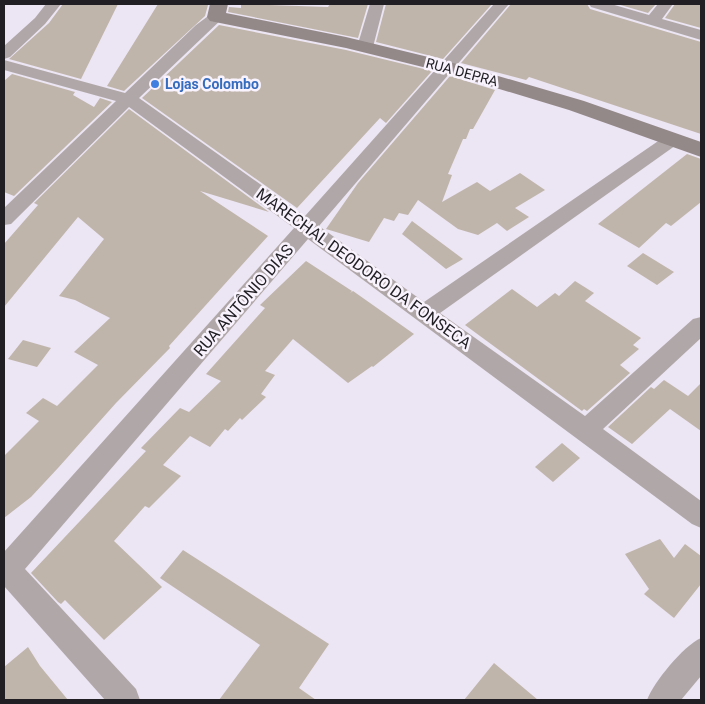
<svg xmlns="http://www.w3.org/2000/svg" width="705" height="704" font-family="Roboto,sans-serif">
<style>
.building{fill:#c0b5ab}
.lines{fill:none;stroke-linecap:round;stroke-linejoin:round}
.street{fill:#b0a8a8;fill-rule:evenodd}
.secondary{fill:#948989;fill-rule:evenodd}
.shop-dot{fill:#3f7fe0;stroke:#f9f3fe;stroke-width:2}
.labels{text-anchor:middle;stroke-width:5;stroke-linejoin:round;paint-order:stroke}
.far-street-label{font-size:14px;fill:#211f23;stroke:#f9f3fe}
.far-shop-label{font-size:14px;font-weight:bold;fill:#366cbe;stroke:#f9f3fe;text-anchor:start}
.street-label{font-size:16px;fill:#211f23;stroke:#f9f3fe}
</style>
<rect width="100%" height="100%" fill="#ece5f3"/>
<path class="building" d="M63,4h55l-37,75 -72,-20 40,-36z
M158,4l50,1 -3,11 -81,75 -17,-5z
M241,4l87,3 2,-3h38l-10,34 -130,-26 1,-5 12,1z
M386,4h106l-49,55 -67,-17z
M511,4h76l3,5 111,33v92l-172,-57 -3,3 -65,-17z
M617,4h39l-8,9z
M675,4h26v24l-36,-10z
M219,25l127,25 86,21 -46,52 -6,-5 -83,90 -155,-110z
M12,74l63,18 -2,3 21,12 6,-9 12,4 -98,94 -10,-4v-111z
M450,76l45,14 -22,39h-3l-4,10h-3l-15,35 4,1 -10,27 35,-20 13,9 30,-18 25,17 -30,18 14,9 -22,14 -10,-8 -19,12 -20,-6 -40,-29 -10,15 -9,-2 -5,8 -10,-3 -15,24 -43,-13 32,-46z
M129,109l140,103 -69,-21 68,45 -99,110 1,2 -54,55 -58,65 -27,29 -27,21v-62l35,-35 -13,-8 17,-15 14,8 41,-41 -24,-13 36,-34 -35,-18 -16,-4 45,-57 -26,-22 -74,90v-63l34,-39 -4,-2z
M687,154l14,5v43l-30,24 -5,-3 -27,25 -41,-24z
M412,221l51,38 -17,10 -44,-35z
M643,253l31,19 -17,13 -30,-19z
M306,261l46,30 -2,2 3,-2 61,43 -41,33 -1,-1 -24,17 -55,-44 -28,32 10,4 -14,19 5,3 -24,23 -2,-2 -12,13 -3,-2 -15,18 -20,-11 -27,29 18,11 -32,32 -4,-2 -31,35 48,46 -58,53 -39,-40 -4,4 -3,-2 -27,-29 115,-122 -5,-3 39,-40 9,4 32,-31 -15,-7 59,-66 -5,-3z
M575,281l19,12 -9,8 56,37 -8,7 6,4 -19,16 10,8 -43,38 -3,-2 -2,2 -117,-86 47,-36 25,18 18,-14 4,3z
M23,340l28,8 -14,19 -29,-8z
M664,380l24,16 13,-13v48l-31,-22 -38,35 -24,-17 43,-40 3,2z
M562,443l18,15 -27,24 -18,-15z
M660,539l14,19 11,-14 16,12v28l-27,34 -30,-24 5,-5 -24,-35z
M183,550l146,94 -30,44 17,12h-97l41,-55 -100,-67z
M28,647l12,19 28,34h-64v-33z
M494,663l44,37h-74z"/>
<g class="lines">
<path class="street" d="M46,4h15l-16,20 -35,33 -6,2v-13l31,-28z
M370,4h14l-11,43 -8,5 -8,-5z
M494,4h15l-190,222 105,76 243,-167h12l3,4 -3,4 -239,170 145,103 108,-97 8,-2v21l-98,91 98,72v27l-9,-4 -384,-285 -283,330 111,120 4,11h-35l-101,-114v-34l290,-324 -165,-121 -118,117 -7,1v-17l112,-107 -112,-31v-10l121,33 71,-68 15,-11h10l3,3 -85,81 166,118z
M589,4h22l38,11 9,-11h15l-11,15 39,11v10l-110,-33z
M701,638v38l-20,24h-34c7,-18 36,-54 54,-62z"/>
<path class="secondary" d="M210,4h18l-2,9 120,24 111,27 127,37 117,41v15l-132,-47 -126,-38 -97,-24 -136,-27 -3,-4z"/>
</g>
<circle class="shop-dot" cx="155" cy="84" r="5"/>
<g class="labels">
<g class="far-street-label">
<text transform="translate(462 72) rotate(15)" y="5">RUA DEPRA</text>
</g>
<g class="far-shop-label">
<text x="165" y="89">Lojas Colombo</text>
</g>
<g class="street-label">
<text transform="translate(364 268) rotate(36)" y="6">MARECHAL DEODORO DA FONSECA</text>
<text transform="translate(243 300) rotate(-49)" y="6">RUA ANTÔNIO DIAS</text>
</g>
</g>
<rect width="705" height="704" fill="none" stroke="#211f23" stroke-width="10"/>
</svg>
